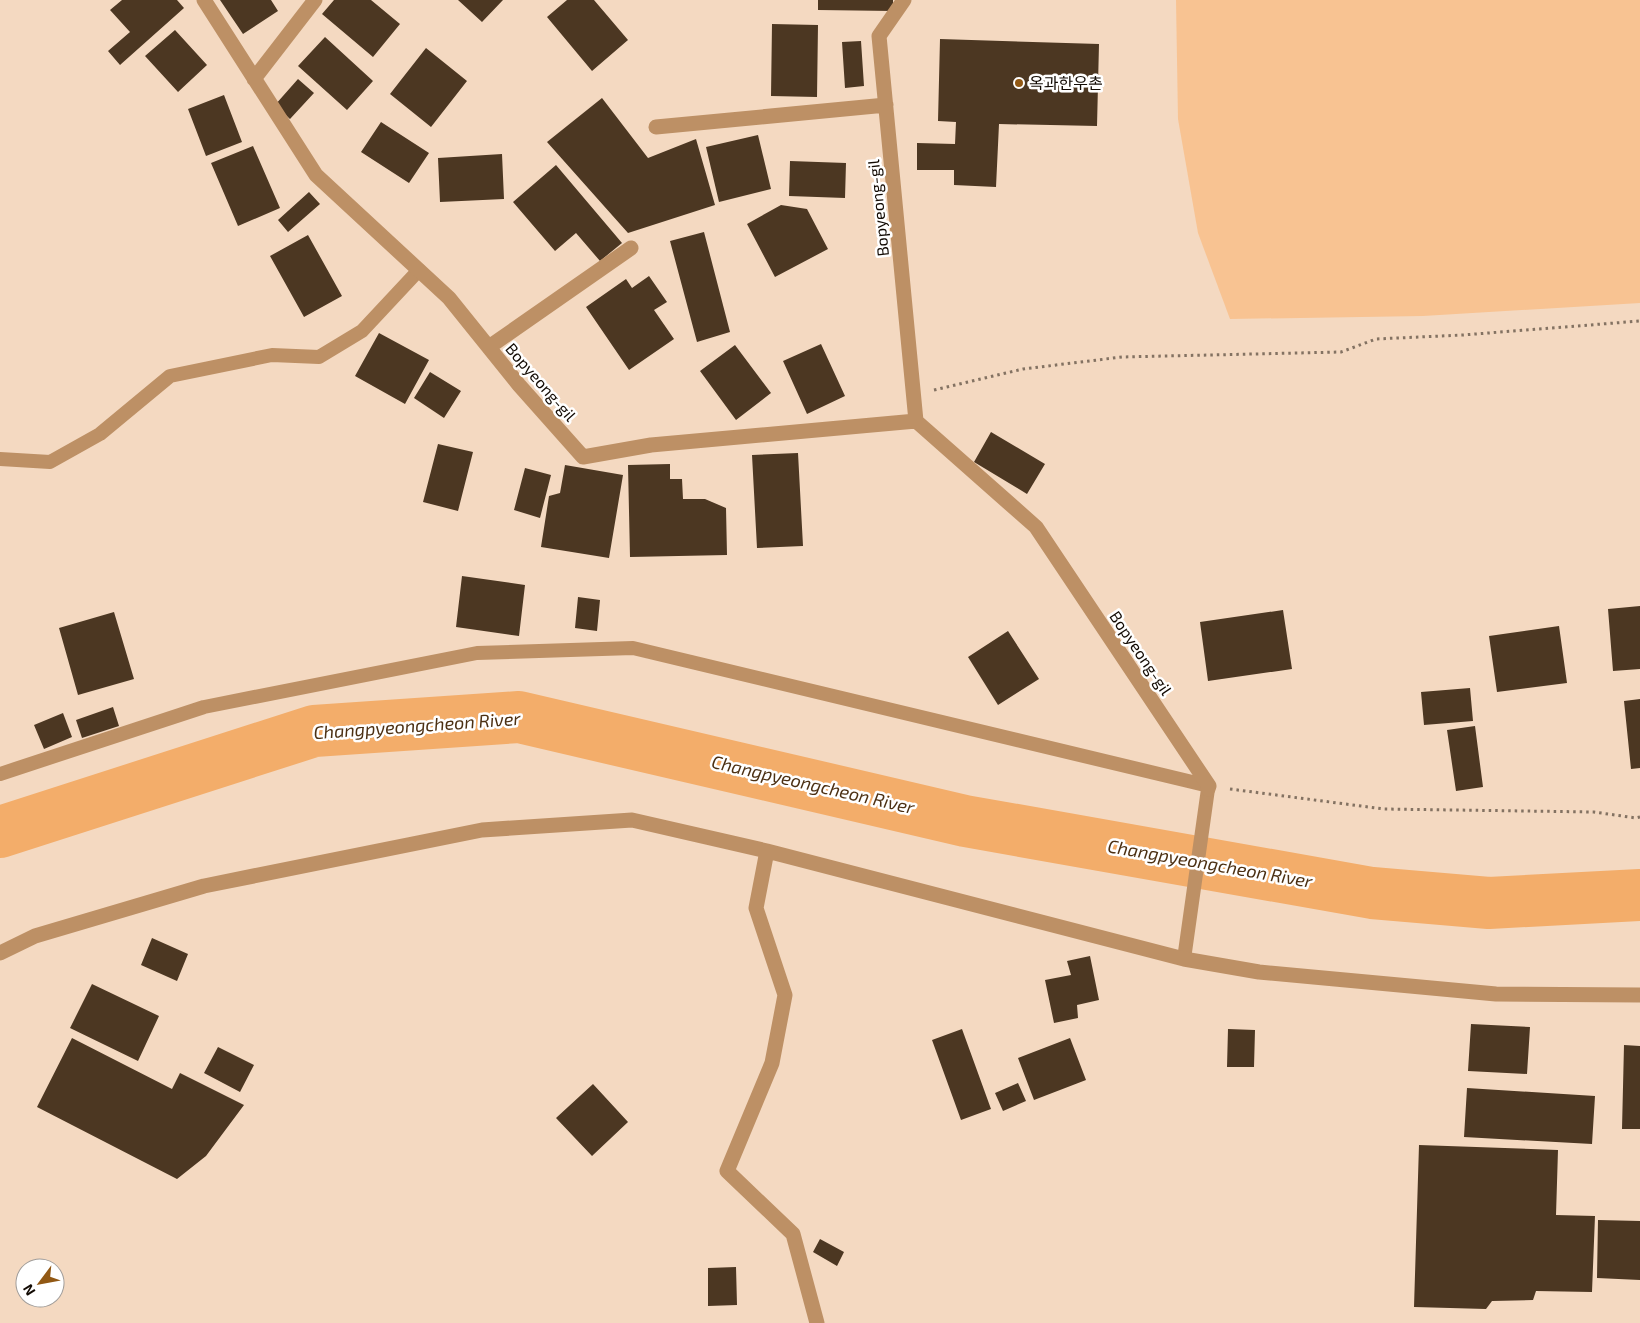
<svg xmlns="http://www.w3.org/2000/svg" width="1640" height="1323" font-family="'Exo 2','Noto Sans KR',sans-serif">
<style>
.green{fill:#f8c392}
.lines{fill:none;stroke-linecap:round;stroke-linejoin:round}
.river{stroke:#f3ad6a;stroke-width:52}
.building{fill:#4c3722}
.path{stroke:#837262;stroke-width:3;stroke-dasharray:2.5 4;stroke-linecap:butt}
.lane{stroke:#bd9065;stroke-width:14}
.street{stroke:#bd9065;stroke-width:15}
.poi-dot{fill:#915814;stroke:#fff;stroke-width:2}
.labels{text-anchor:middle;stroke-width:5;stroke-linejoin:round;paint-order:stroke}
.poi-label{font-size:16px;fill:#120a03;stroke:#fff;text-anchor:start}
.street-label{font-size:16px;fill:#120a03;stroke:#fff}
.water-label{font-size:18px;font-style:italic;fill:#4c3013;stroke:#fff}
</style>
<rect width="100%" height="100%" fill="#f4d9c1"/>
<path class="green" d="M1176,0h464v303l-217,13 -193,3 -32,-86 -20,-114z"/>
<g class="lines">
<path class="river" d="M0,832l314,-101 205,-14 446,104 407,72 117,10 151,-8"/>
</g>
<path class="building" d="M122,0h55l7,8 -64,57 -12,-14 22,-19 -20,-22z
M220,0h51l7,11 -35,23z
M334,0h37l29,24 -27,33 -51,-43z
M458,0h45l-21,22z
M567,0h27l34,40 -36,31 -45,-54z
M818,0h75v11l-75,-1z
M772,24l46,1 -1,72 -46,-1z
M175,30l32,35 -29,27 -33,-36z
M325,37l48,44 -26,29 -49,-44z
M940,39l159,5 -2,82 -98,-2 -3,63 -42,-2v-15h-37v-27l38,1 1,-22 -18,-1z
M861,41l3,45 -19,2 -3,-46z
M426,48l41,33 -36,46 -41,-33z
M298,79l16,14 -24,26 -15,-14z
M224,95l18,47 -36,14 -18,-47z
M602,98l46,60 48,-19 19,66 -87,28 -81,-91z
M381,122l48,31 -20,30 -48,-31z
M758,135l13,54 -52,13 -13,-55z
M253,146l27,62 -42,18 -27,-63z
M502,154l2,45 -64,3 -2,-44z
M790,161l56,2 -1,35 -56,-2z
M556,165l66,78 -22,18 -24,-28 -21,18 -42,-49z
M309,192l11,12 -32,28 -10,-12z
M781,205l26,4 21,40 -53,28 -28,-53z
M704,232l26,100 -33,10 -27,-101z
M308,235l34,61 -38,21 -34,-61z
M649,276l18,26 -13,8 20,29 -45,31 -43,-63 40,-28 6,9z
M379,333l50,27 -24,44 -50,-28z
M821,344l24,52 -38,18 -24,-53z
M735,345l36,48 -35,27 -36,-49z
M430,372l31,19 -17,27 -30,-20z
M991,432l54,32 -18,30 -53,-32z
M438,444l35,8 -15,59 -35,-9z
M798,453l5,93 -46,2 -5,-93z
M670,464v15h12l1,20h22l21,9 1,47 -97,2 -2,-92z
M565,465l58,10 -14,83 -68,-11 8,-51 11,-3z
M525,468l26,7 -11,43 -26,-8z
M462,576l63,9 -6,51 -63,-9z
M578,597l22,3 -3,31 -22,-3z
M1640,606v63l-27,2 -5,-62z
M1283,610l9,59 -84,12 -8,-59z
M114,612l20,67 -56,16 -19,-67z
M1559,626l8,57 -70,9 -8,-56z
M1008,631l31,48 -41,26 -30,-48z
M1470,688l3,33 -49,4 -3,-33z
M1640,699v69l-9,1 -7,-68z
M113,707l6,19 -37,12 -6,-18z
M63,713l9,24 -28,12 -10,-24z
M1475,726l8,61 -27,4 -9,-61z
M152,938l36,16 -11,27 -36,-16z
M1090,956l9,44 -22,5 1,13 -24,5 -9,-43 26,-5 -4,-14z
M92,984l67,32 -21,45 -68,-33z
M1471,1024l59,3 -3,47 -59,-3z
M962,1029l29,80 -30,11 -29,-80z
M1228,1029l27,1 -1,37h-27z
M72,1038l100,51 8,-16 64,32 -38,51 -29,23 -140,-72z
M1070,1038l16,42 -52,20 -16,-42z
M1624,1045l16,1v83h-18z
M218,1047l36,18 -14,27 -36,-19z
M1018,1083l8,18 -23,10 -8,-18z
M593,1084l35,38 -36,34 -36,-38z
M1467,1088l128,8 -3,48 -128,-7z
M1419,1145l139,5 -2,65 39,1 -3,76 -56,-1 -3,9 -41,1 -6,8 -72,-2z
M1598,1220l42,1v59l-43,-2z
M820,1239l24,13 -7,14 -24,-14z
M736,1267l1,38 -29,1v-38z"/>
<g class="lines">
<path class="path" d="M934,390l89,-21 99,-12 219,-5 35,-13 87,-4 177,-14
M1230,789l154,20 210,3 42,6 4,-1"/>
<path class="lane" d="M0,459l50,3 50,-28 70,-58 102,-21 47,2 43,-26 57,-61
M0,774l204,-67 273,-54 156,-5 576,138
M1184,959l24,-170"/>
<path class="street" d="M204,0l112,175 133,123 70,87 64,72 68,-12 265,-24
M904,0l-25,36 37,385 120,106 173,259 -1,3
M254,79l61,-79
M656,127l230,-22
M489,347l142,-99
M767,851l-11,57 29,87 -13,68 -45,108 66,63 24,89
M0,953l35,-17 169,-50 278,-56 150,-10 135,31 417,108 75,13 237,22 144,1"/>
</g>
<circle class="poi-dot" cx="1019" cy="83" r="5"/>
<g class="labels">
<g class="poi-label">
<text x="1029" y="89">옥과한우촌</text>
</g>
<g class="street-label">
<text transform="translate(878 208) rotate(-96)" y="6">Bopyeong-gil</text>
<text transform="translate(541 382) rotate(49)" y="6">Bopyeong-gil</text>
<text transform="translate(1141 653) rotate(56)" y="6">Bopyeong-gil</text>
</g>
<g class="water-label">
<text transform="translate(417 726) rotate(-4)" y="6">Changpyeongcheon River</text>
<text transform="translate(813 785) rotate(13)" y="6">Changpyeongcheon River</text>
<text transform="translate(1210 864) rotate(10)" y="6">Changpyeongcheon River</text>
</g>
</g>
<g transform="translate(40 1283) rotate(238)"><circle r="24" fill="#ffffff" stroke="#a09d9a"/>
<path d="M0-4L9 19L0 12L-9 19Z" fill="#915814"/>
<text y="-8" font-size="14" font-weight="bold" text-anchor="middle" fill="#120a03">N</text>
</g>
</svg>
